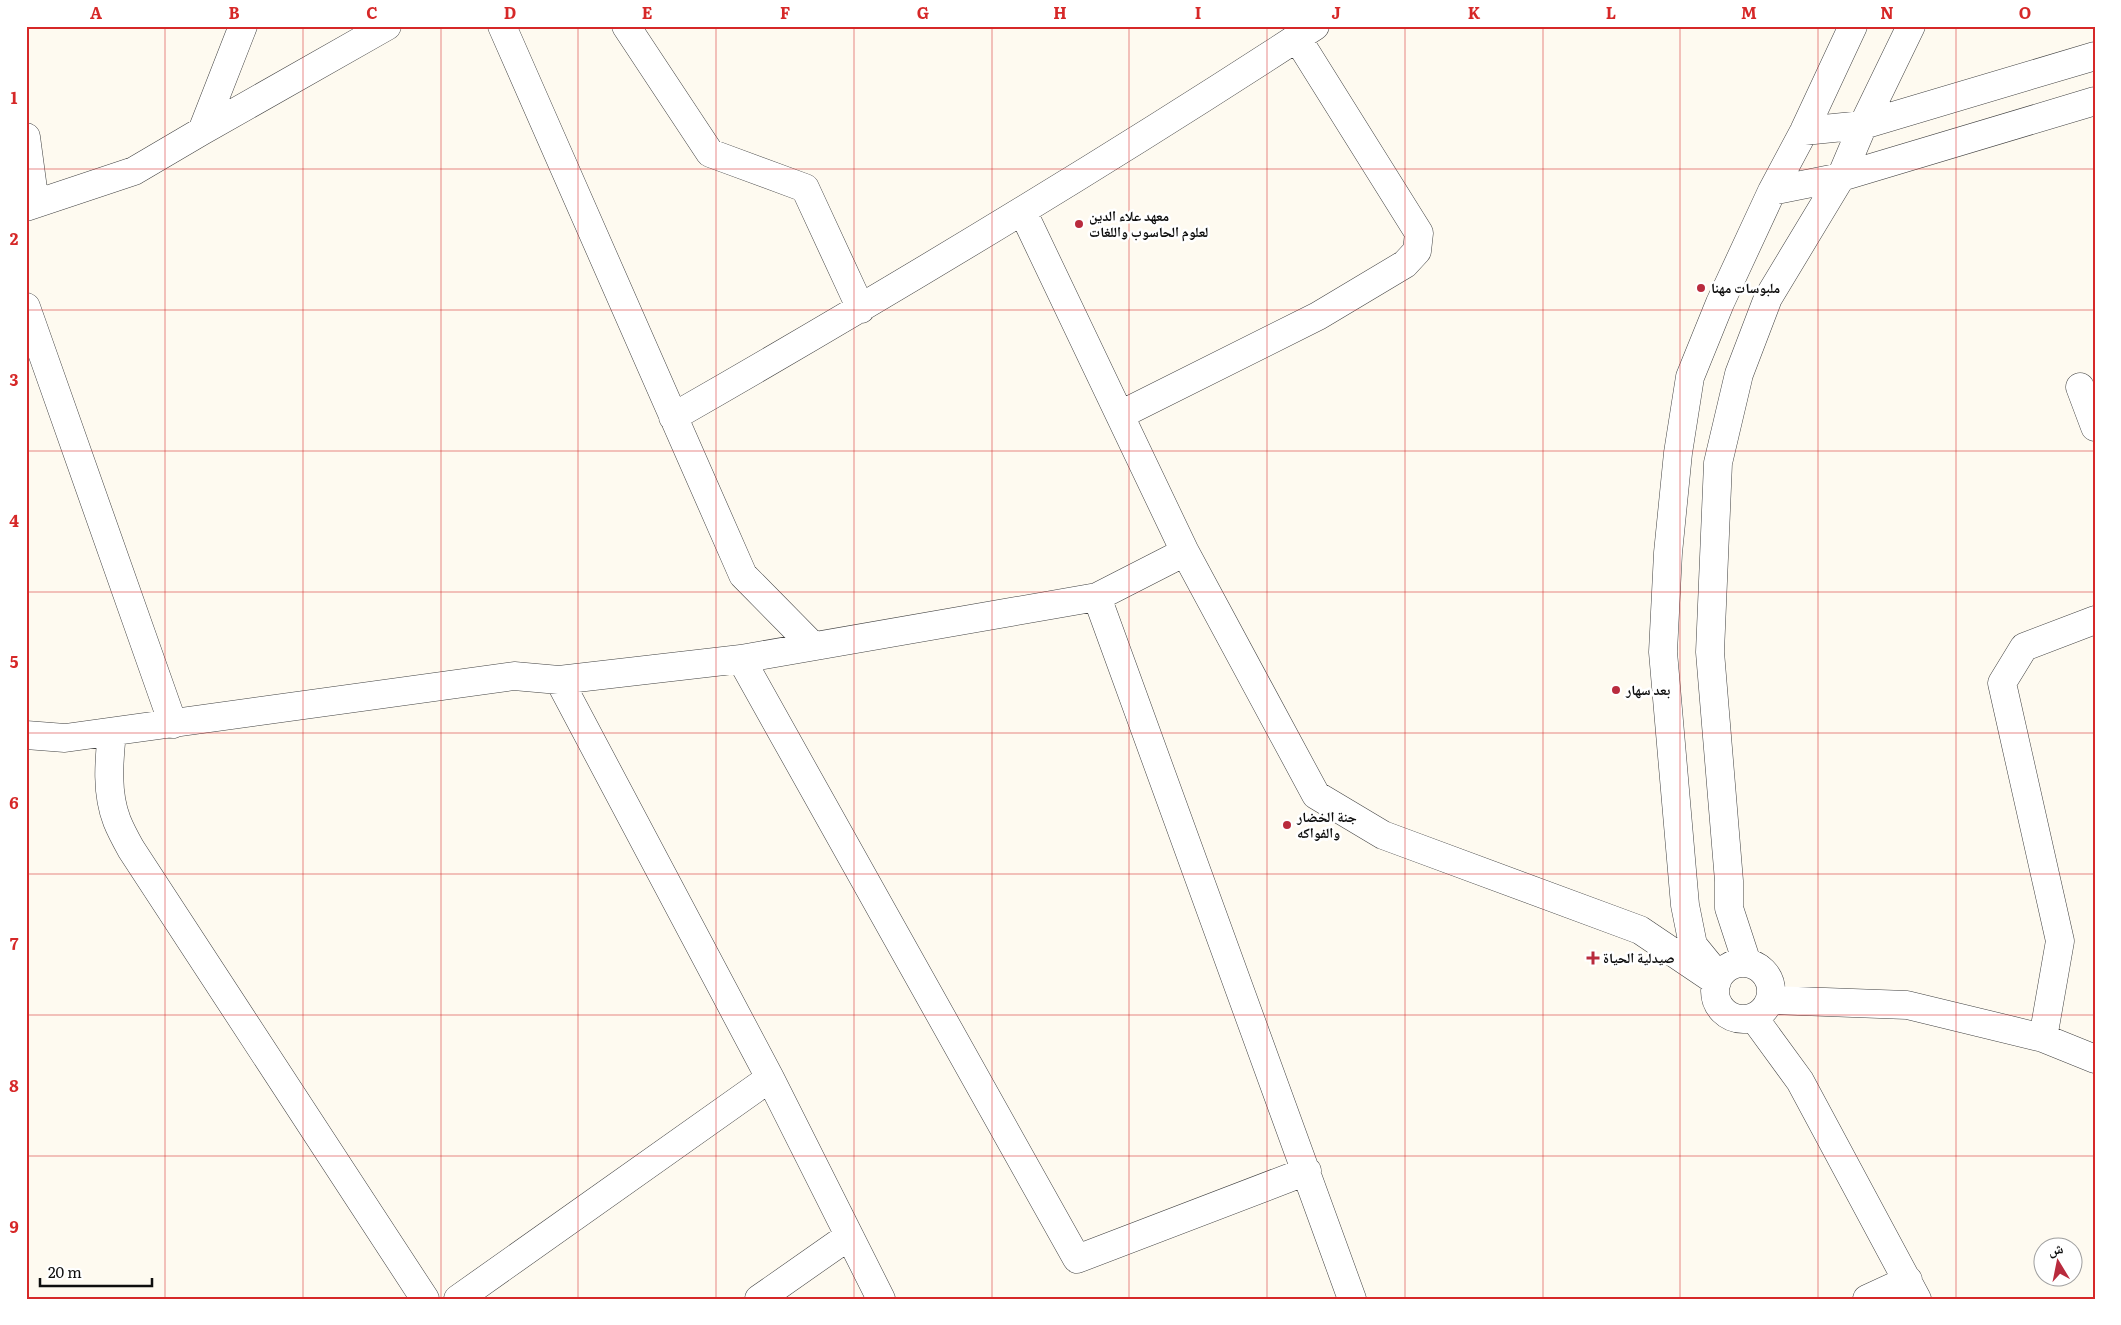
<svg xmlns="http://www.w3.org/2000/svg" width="2121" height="1325" font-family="Literata,'Noto Naskh Arabic',serif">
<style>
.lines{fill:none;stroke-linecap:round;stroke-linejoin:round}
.minor-casing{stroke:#414141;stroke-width:29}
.minor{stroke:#fff;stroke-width:28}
.grid{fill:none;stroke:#d62828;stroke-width:1;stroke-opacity:0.55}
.poi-dot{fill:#b92b3d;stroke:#fff;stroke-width:2}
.labels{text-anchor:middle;stroke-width:5;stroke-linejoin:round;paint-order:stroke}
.poi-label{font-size:14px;font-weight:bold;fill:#0e0e0e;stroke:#fff;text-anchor:start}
.neatline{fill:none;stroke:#d62828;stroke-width:2}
.grid-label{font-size:16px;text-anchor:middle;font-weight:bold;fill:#d62828}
</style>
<rect width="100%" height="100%" fill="#fefaf0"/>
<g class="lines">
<g class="minor-casing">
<path id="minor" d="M502,26l241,549 70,71
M626,26l84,127 95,35 56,121
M202,131l41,-105
M1804,131l59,-6 232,-69
M26,137l9,67
M1772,191l69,-14 254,-76
M26,207l108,-36 68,-40 185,-105
M1023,212l162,340 131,243 67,40 257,95 77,52
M26,307l147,417
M2080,387l15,40
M1120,415l198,-99 87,-52 12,-13 2,-18 -122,-195
M673,417c218,-125 431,-253 642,-391
M1097,597l255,702
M741,659l336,600 230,-88
M559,680l211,398 111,221
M112,732c-3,29 -6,61 5,89 4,10 9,19 14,28l294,450
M26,735l39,3 449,-62 45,4 182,-21 356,-62 88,-45
M1747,963l-18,-55v-27l-19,-229 8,-189 21,-89 29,-76 73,-121 22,-52 48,-99
M1715 991a28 28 0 1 1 56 0a28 28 0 1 1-56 0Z
M1715,972l-22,-27 -8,-40 -22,-253 5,-99 10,-100 12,-76 30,-74 52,-112 32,-60 49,-105
M1770,1000l137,5 136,33 52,21
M1754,1018l46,63 117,218
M2043,1038l17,-97 -58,-258 22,-36 71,-27
M458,1299l312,-221
M759,1299l90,-63
M1867,1299l41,-19"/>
</g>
<use href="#minor" class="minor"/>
</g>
<path class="grid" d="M165,26v1273M303,26v1273M441,26v1273M578,26v1273M716,26v1273M854,26v1273M992,26v1273M1129,26v1273M1267,26v1273M1405,26v1273M1543,26v1273M1680,26v1273M1818,26v1273M1956,26v1273M26,169h2069M26,310h2069M26,451h2069M26,592h2069M26,733h2069M26,874h2069M26,1015h2069M26,1156h2069"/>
<g class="poi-dot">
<circle cx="1079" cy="224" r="5"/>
<circle cx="1701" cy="288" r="5"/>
<circle cx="1616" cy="690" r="5"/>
<circle cx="1287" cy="825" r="5"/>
<path d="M1590.5 950.5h5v5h5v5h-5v5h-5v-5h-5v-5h5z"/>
</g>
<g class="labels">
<g class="poi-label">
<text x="1089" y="221">معهد علاء الدين<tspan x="1089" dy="16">لعلوم الحاسوب واللغات</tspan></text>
<text x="1711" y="293">ملبوسات مهنا</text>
<text x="1626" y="695">بعد سهار</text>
<text x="1297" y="822">جنة الخضار<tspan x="1297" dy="16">والفواكه</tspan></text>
<text x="1603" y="963">صيدلية الحياة</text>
</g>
</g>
<rect width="2121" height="1325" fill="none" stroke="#ffffff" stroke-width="55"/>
<g transform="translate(2058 1262) rotate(350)"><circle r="24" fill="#ffffff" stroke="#9f9f9f"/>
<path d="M0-4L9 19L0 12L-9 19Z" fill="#b92b3d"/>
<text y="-8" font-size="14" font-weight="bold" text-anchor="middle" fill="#0e0e0e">ش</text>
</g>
<path d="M40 1278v8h112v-8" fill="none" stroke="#0e0e0e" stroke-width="2.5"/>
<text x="48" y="1278" font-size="15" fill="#0e0e0e" stroke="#ffffff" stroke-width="4" paint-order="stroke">20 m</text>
<rect x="28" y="28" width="2066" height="1270" class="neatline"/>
<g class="grid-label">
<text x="96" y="19">A</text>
<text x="234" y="19">B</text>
<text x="372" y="19">C</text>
<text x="510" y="19">D</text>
<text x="647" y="19">E</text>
<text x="785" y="19">F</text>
<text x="923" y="19">G</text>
<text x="1060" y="19">H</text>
<text x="1198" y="19">I</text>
<text x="1336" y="19">J</text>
<text x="1474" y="19">K</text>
<text x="1611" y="19">L</text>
<text x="1749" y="19">M</text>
<text x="1887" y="19">N</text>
<text x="2025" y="19">O</text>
<text x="14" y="104">1</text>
<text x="14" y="245">2</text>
<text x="14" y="386">3</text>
<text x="14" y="527">4</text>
<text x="14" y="668">5</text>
<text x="14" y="809">6</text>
<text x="14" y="950">7</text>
<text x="14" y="1092">8</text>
<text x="14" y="1233">9</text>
</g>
</svg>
